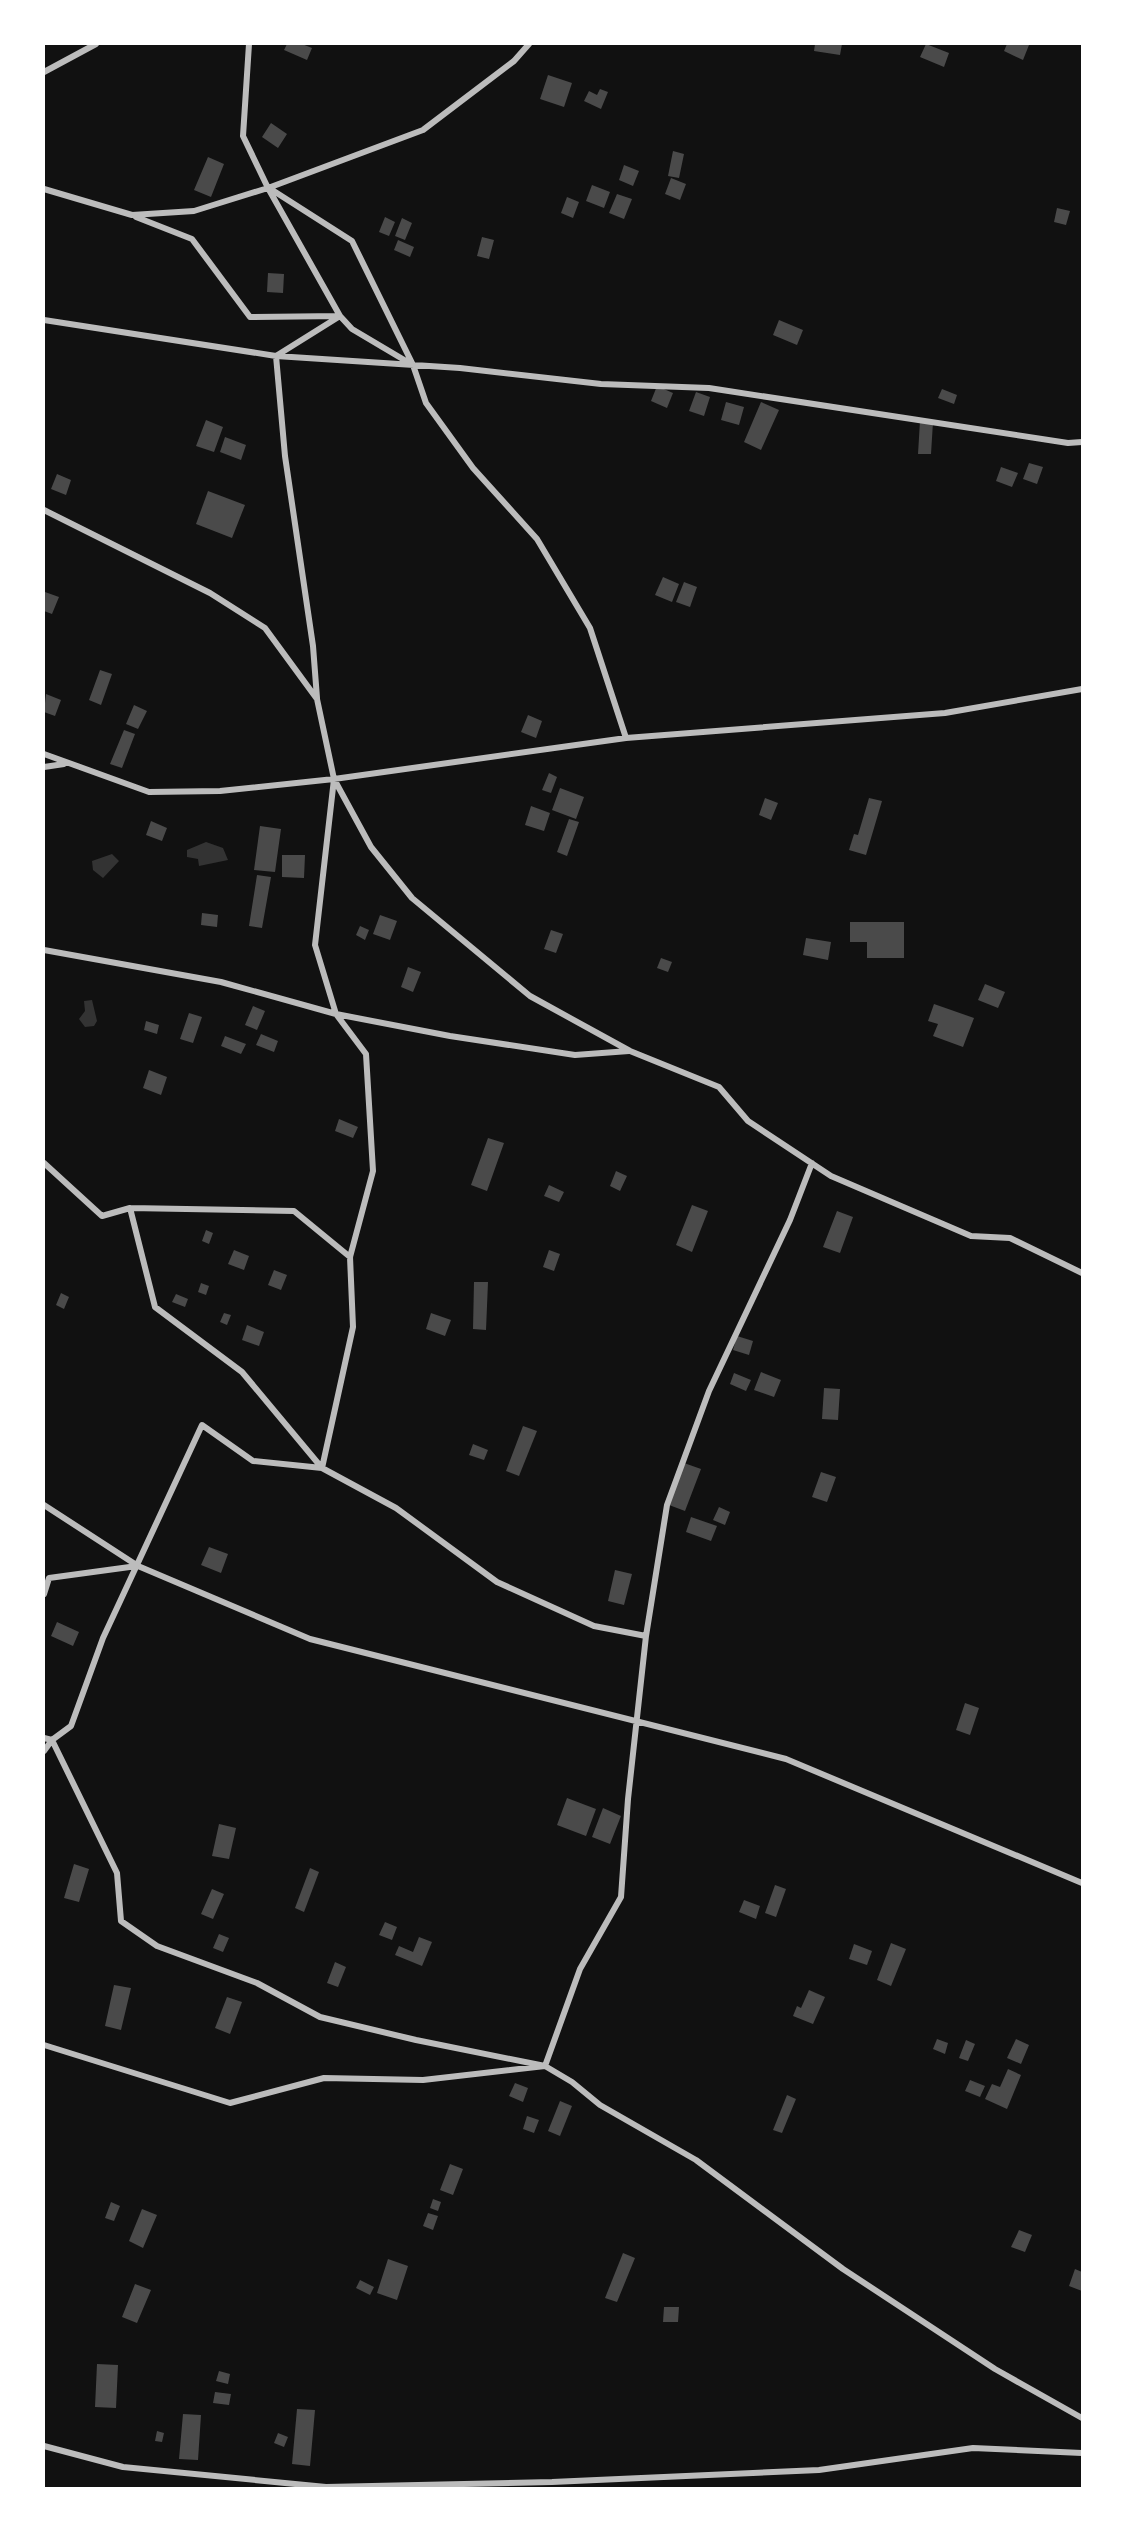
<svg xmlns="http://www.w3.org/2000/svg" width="1126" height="2532" font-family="Merriweather,serif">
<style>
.water{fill:#333}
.building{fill:#4a4a4a}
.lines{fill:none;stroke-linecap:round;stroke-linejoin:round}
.minor{stroke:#bcbcbc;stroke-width:6}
</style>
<rect width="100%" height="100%" fill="#111"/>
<path class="water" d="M206,842l17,6 5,12 -29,6 -1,-7 -11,-2v-7z
M112,854l7,7 -16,17 -10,-8 -1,-9z
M92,1000l5,21 -3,5 -9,1 -6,-8 6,-8 -1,-10z"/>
<path class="building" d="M287,44h15l10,4 -5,12 -23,-10z
M815,44h27l-2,11 -26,-4z
M926,44l23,9 -5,14 -24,-10z
M1007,44l22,1 -6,15 -19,-9z
M548,75l24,8 -8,24 -24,-8z
M600,89l8,3 -7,17 -17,-8 5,-10 8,4z
M271,123l16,11 -9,14 -16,-11z
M673,151l11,3 -5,24 -11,-2z
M208,157l16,7 -13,33 -17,-7z
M624,165l15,6 -6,15 -14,-6z
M671,178l15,6 -6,16 -15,-6z
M592,185l18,7 -6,16 -18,-7z
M617,194l15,5 -8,20 -15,-6z
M567,197l12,5 -6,16 -12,-5z
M1057,208l13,3 -4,14 -12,-3z
M385,217l10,5 -6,14 -10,-4z
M402,218l10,5 -7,17 -10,-4z
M482,237l12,3 -5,19 -12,-3z
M398,240l16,7 -4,10 -16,-7z
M268,273l16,1 -1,19 -16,-1z
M779,320l24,10 -6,15 -24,-10z
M657,386l16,7 -6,15 -16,-7z
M942,389l15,6 -3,9 -16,-6z
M696,392l14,5 -6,19 -15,-5z
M726,402l18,5 -5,18 -18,-5z
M761,402l18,8 -18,40 -17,-8z
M206,420l17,7 -9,25 -18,-6z
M920,421l13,1 -2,32h-13z
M225,437l21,8 -5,15 -21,-8z
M1029,463l14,4 -6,17 -14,-5z
M1001,467l17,6 -6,14 -16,-6z
M57,474l14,6 -5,15 -15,-6z
M208,491l37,14 -13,33 -36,-14z
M663,577l16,7 -7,18 -17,-7z
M684,582l13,5 -7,20 -14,-5z
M45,592l14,5 -7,17 -8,-3z
M100,670l12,4 -11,31 -12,-5z
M46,694l15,6 -6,16 -11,-4z
M134,705l13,6 -9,18 -12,-5z
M528,715l14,6 -6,17 -15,-6z
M124,730l11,4 -13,34 -12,-4z
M549,773l8,4 -6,16 -9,-3z
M560,788l24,9 -8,22 -24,-9z
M765,798l13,5 -7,17 -12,-5z
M869,798l13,3 -16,54 -17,-5 5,-16 4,1z
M531,806l19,7 -6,18 -19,-6z
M569,819l10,3 -12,34 -10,-4z
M151,821l16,7 -5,13 -16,-6z
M260,826l21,3 -6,43 -21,-2z
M282,855h23l-1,23 -22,-1z
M257,875l14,2 -9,51 -13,-2z
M202,913l16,2 -1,12 -16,-2z
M380,915l17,6 -7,19 -17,-6z
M850,922h54v36h-37v-16h-17z
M360,926l9,4 -4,10 -9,-5z
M551,930l12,4 -7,19 -12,-4z
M806,938l25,4 -3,18 -25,-5z
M661,958l11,4 -4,10 -11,-4z
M408,967l13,5 -8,20 -12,-5z
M985,984l20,8 -7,16 -20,-8z
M934,1004l40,14 -11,29 -30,-11 5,-12 -10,-3z
M253,1006l12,5 -8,19 -12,-5z
M189,1013l13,4 -9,26 -13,-4z
M146,1021l13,4 -2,9 -13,-4z
M261,1034l17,7 -4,11 -18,-7z
M225,1036l21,8 -5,10 -20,-8z
M149,1070l18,7 -6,18 -18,-7z
M339,1119l19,8 -5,11 -18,-7z
M488,1138l16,5 -17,48 -16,-6z
M616,1171l11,5 -7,15 -10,-5z
M549,1185l15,7 -5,10 -15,-6z
M692,1205l16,6 -16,41 -16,-7z
M837,1211l16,6 -13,36 -17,-6z
M206,1230l7,3 -4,11 -7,-3z
M234,1250l15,6 -5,14 -16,-6z
M549,1250l11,4 -6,17 -11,-4z
M274,1270l13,5 -6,15 -13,-5z
M474,1282h14l-2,48 -13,-1z
M201,1283l8,3 -3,9 -8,-3z
M61,1293l8,4 -5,12 -8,-4z
M176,1294l12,5 -3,8 -13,-5z
M224,1313l7,2 -4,10 -7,-3z
M431,1313l20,7 -6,16 -19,-7z
M247,1325l17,7 -5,14 -17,-6z
M737,1336l16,5 -4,14 -16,-5z
M761,1372l20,8 -7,17 -20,-7z
M734,1373l17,7 -5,11 -16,-7z
M824,1388l16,1 -2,31 -16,-1z
M523,1426l14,5 -18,45 -13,-5z
M473,1444l15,6 -4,10 -15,-5z
M684,1463l17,6 -16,42 -16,-6z
M821,1472l15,5 -9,25 -15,-5z
M719,1507l11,5 -5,13 -12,-5z
M691,1517l26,9 -6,15 -25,-9z
M209,1547l19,7 -7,19 -20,-8z
M615,1570l17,4 -8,31 -16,-4z
M57,1622l22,10 -6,14 -22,-10z
M965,1703l14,5 -9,27 -14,-5z
M567,1798l29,11 -10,27 -29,-11z
M603,1808l18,8 -11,28 -18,-7z
M219,1824l17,4 -7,31 -17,-3z
M74,1864l15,5 -10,33 -15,-4z
M310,1868l9,4 -15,40 -9,-4z
M775,1885l11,4 -10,28 -11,-4z
M212,1889l12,5 -11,25 -12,-5z
M744,1900l16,6 -4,13 -17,-7z
M385,1922l12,5 -5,13 -13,-5z
M219,1934l10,4 -6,14 -10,-4z
M419,1937l13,5 -10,24 -27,-11 4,-9 14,6z
M891,1943l15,6 -15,37 -14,-6z
M854,1944l18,7 -5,14 -18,-6z
M335,1962l11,5 -8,20 -11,-4z
M114,1985l17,3 -10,42 -16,-4z
M809,1990l16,7 -12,27 -20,-8 4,-10 4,2z
M227,1997l15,5 -12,32 -15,-6z
M937,2039l11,4 -3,11 -12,-5z
M1016,2039l13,6 -8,19 -14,-6z
M966,2040l9,4 -7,17 -9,-3z
M1008,2069l13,6 -14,34 -22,-10 7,-15 8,3z
M970,2080l15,6 -5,11 -15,-6z
M515,2083l13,5 -5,14 -14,-6z
M787,2095l9,4 -14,34 -9,-3z
M560,2101l12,5 -12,30 -12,-5z
M527,2116l12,4 -5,13 -11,-4z
M450,2164l13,5 -10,26 -13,-5z
M433,2199l8,3 -3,9 -8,-3z
M111,2202l9,4 -6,15 -9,-3z
M142,2209l15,6 -14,33 -14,-7z
M428,2213l10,3 -5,14 -10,-4z
M1019,2230l13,5 -7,17 -14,-5z
M623,2253l12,5 -18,44 -12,-4z
M388,2259l20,7 -11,34 -20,-7z
M1075,2269l7,3v19l-13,-5z
M360,2280l14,7 -4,8 -14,-7z
M135,2284l16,6 -14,33 -15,-6z
M664,2307h15l-1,15h-15z
M97,2364l21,1 -2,43 -21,-1z
M219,2371l11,3 -2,10 -12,-3z
M215,2392l16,2 -2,11 -16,-2z
M297,2409l18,1 -5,56 -18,-2z
M183,2414l18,1 -3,45 -19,-1z
M157,2431l7,2 -2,9 -7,-1z
M278,2433l10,4 -4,10 -10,-4z"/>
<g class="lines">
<path class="minor" d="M249,44l-6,92 25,52 72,128 -64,40 9,100 28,190 4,52
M44,72l52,-28
M269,188l83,53 61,124 13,38 47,65 64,71 53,89 36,110
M44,189l88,26 62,-4 74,-23 155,-58 91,-69 15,-17
M136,217l56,22 58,78 90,-1 12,13 59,35
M44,320l232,36 184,12 141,16 108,4 359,55 14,-1
M44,510l166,83 55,35 52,71 17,80 37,68 41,51 118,98 100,55 89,36 29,34 83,55 140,60 39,2 72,35
M44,754l105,38 71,-1 114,-12 292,-41 319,-25 137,-24
M44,767l20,-3
M44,950l177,32 115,32 114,22 125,19 54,-4
M44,1163l58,53 28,-8 25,99 87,65 80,96 74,40 101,74 97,44 52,10
M130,1208l164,3 56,46
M322,1468l31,-141 -3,-70 23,-86 -7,-117 -30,-40 -21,-69 19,-166
M44,1505l94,61 172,73 476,120 296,124
M44,1594l5,-16 88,-12
M44,1738l8,2 65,133 4,48 36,25 100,37 63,34 96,23 129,26 35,-97 41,-72 7,-98 18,-163 21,-131 42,-114 81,-171 22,-57
M44,1751l8,-11 19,-14 32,-88 99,-213 51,36 69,7
M44,2045l186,58 94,-25 99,2 122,-14 27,16 28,23 96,55 147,109 152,100 87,49
M44,2446l79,21 203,20 226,-5 267,-12 154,-22 109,5"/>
</g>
<rect width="1126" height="2532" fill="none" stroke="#ffffff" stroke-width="90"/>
</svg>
